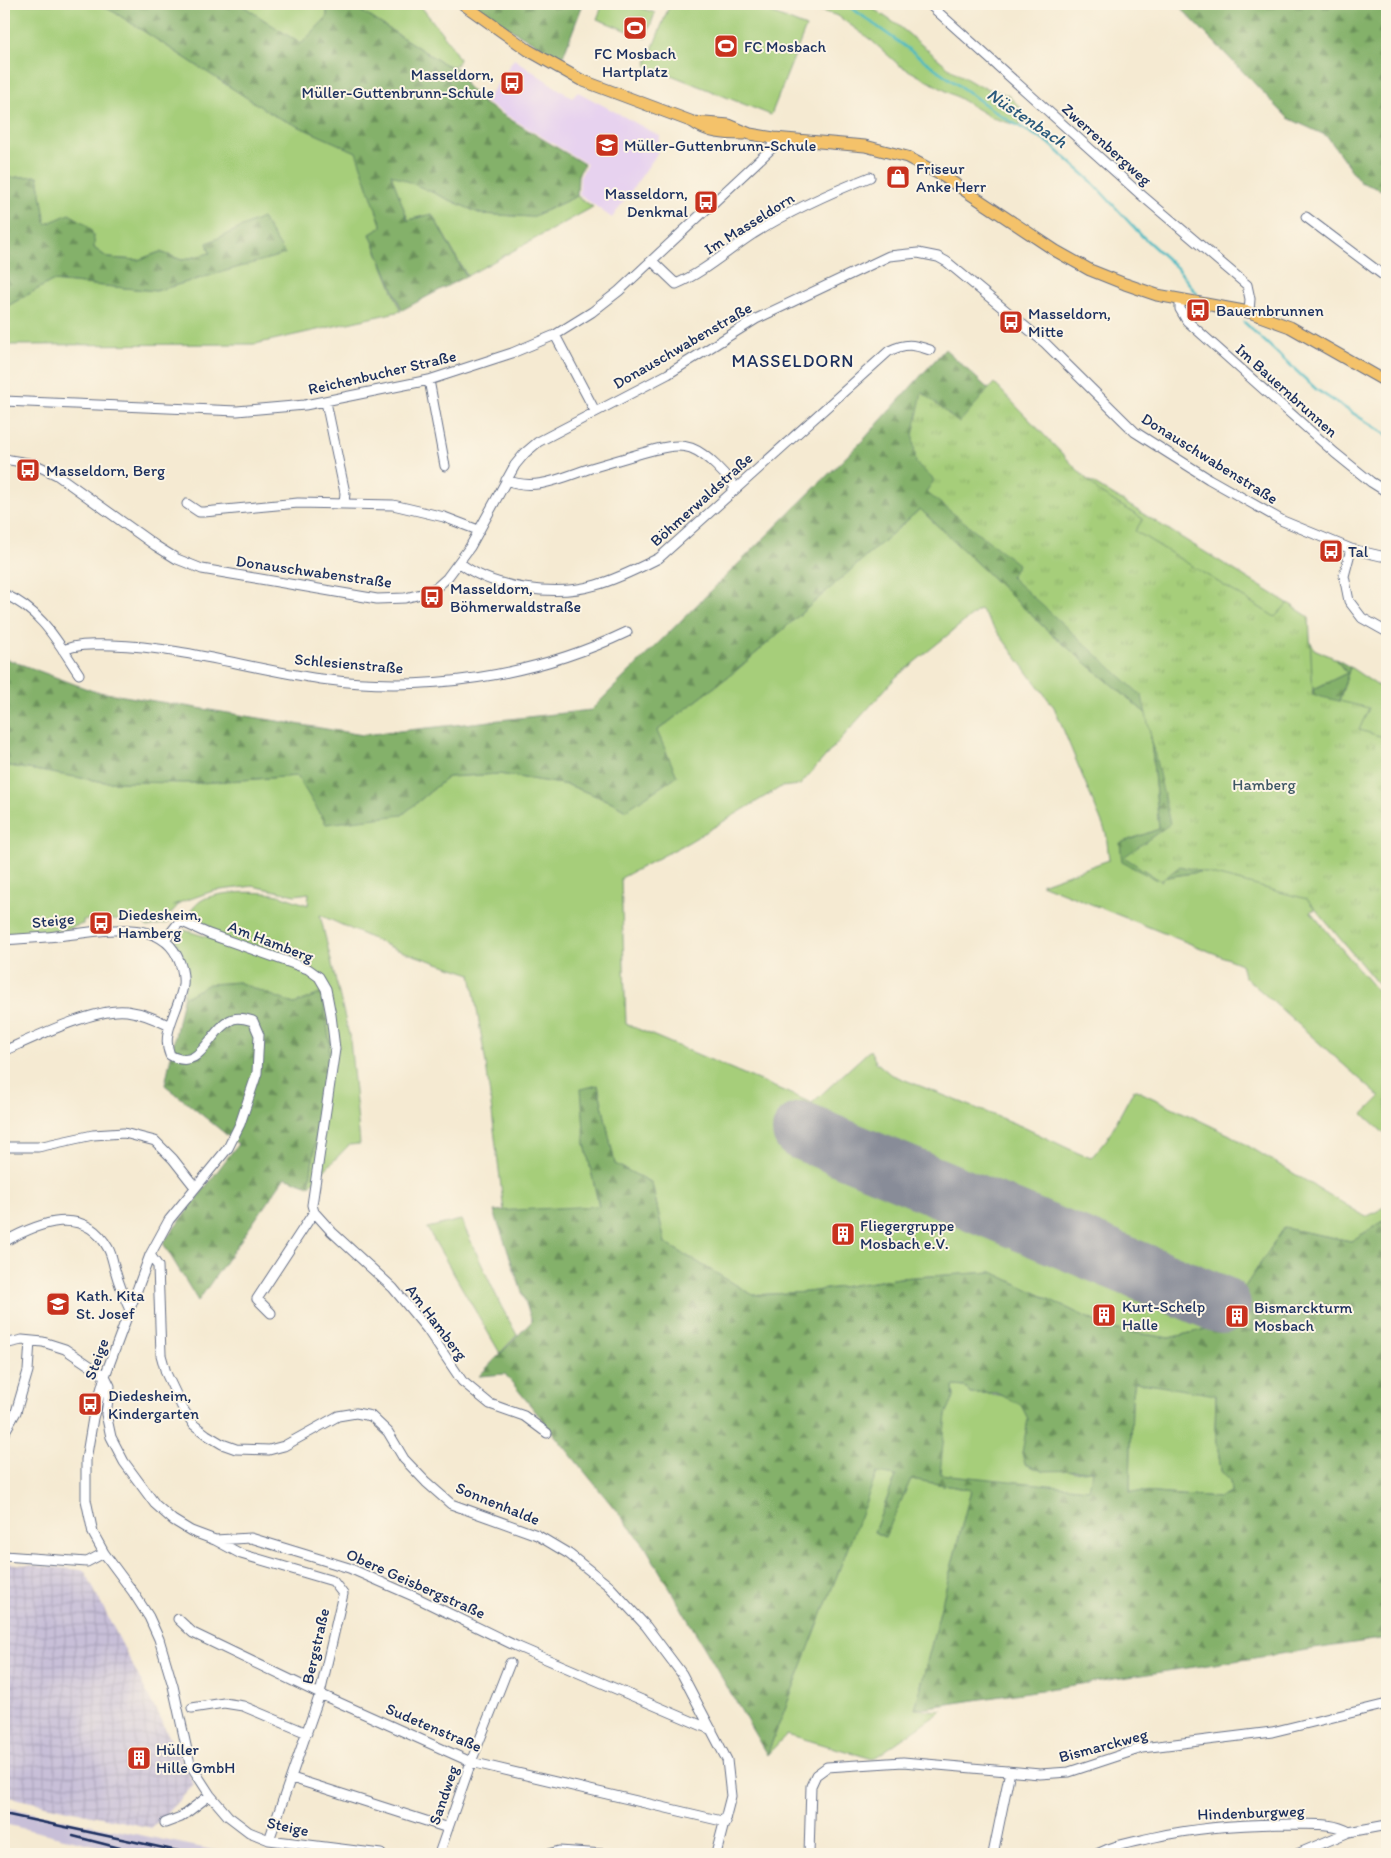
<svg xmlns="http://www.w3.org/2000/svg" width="1391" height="1858" font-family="Itim,sans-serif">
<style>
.built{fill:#e7d2ef}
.industrial{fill:url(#industrial-grid)}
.railway{fill:#c8bfd8}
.grass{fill:#a6ce7a;stroke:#607e6c}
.forest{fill:url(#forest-firs);stroke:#507064;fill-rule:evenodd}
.park{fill:url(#park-tufts);stroke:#607e6c}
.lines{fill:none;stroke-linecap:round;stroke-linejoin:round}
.stream{stroke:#4cbac3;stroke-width:2.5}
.runway{stroke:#888c98;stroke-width:58}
.minor-casing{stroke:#677087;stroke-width:11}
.major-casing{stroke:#677087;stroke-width:13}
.minor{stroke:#fff;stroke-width:9}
.major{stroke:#f4c26a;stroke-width:11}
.rail{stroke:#1b2f5e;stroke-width:2.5}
.labels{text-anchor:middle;stroke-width:4;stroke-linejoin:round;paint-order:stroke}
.poi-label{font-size:16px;fill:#1b2f5e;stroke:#fcf5e5;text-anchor:start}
.street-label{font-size:16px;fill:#1b2f5e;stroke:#fcf5e5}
.park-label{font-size:16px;fill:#3e5765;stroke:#fcf5e5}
.water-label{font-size:18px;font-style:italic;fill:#2a597c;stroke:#fcf5e5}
.neighbourhood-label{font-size:18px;letter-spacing:1px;fill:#1b2f5e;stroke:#fcf5e5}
</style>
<defs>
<pattern id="industrial-grid" width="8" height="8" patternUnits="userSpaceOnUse" patternTransform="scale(1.25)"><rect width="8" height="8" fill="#c8bfd8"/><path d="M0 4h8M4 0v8" fill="none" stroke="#aba4bc"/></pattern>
<pattern id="forest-firs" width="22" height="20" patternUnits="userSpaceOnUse" patternTransform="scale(1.25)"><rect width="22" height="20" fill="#84b16a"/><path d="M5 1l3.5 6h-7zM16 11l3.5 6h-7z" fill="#6b905a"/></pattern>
<pattern id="park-tufts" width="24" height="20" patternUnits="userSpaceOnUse" patternTransform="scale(1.25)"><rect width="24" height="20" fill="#a6ce7a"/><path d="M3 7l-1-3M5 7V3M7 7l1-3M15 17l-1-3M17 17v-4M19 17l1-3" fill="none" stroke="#8eb16c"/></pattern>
</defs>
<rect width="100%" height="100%" fill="#fcf5e5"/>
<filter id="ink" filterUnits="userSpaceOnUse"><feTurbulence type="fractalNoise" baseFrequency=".02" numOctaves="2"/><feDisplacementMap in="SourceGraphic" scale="10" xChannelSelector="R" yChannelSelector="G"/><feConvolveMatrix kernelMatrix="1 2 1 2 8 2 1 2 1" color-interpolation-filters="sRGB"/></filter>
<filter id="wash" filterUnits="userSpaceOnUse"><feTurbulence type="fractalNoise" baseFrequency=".0096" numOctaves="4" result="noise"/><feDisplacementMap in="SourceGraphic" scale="20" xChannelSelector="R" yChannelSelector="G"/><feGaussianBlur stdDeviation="1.12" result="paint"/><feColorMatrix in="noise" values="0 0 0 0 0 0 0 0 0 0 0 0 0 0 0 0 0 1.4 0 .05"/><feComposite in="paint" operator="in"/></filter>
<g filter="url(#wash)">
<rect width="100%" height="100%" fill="#f5ead2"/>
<path class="built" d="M514,59l58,39 6,-6 82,44 -3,18 -45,64 -33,-24 1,-17 7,-13 -102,-62z"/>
<path class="industrial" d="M4,1563l80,7 110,215 -42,43 -148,-32z"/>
<path class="railway" d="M4,1807l209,43 23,4h-103l-129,-30z"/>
<path class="grass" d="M4,4h94l16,8 161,104 82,36 25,75 -12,7 31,77 -146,33 -251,1v-37l48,-27 104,10 128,-37 -77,-11 4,10 -29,7 -22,-8 -22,8 -30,-2 -14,-10 -48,-23 -8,-49 -34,2z
M240,4h87v13l-26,28z
M350,4h69l30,38 10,17 -2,5 -5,3 -8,-3z
M603,4h27l25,9 -9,25 -49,-19z
M670,4h79l57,23 -35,88 -125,-50z
M798,4h68l33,22 54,45 24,14 31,10 15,15 -3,16 -28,-8 -35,-21 -58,-32 -28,-25 -33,-24z
M390,173l91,41 51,3 45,-21 16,11 -126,69 -35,-62 -24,6z
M4,197l6,34 -6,25z
M1085,478l209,129 20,42 20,9 13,15 -33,16 -19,54 -139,-171z
M920,509l128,122 101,85 10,113 -38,14 34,36 118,-19 114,30 -77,21 77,92v133l-24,-22 17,-17 -136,-121 -3,-12 -200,-80 68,-24 -3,-27 -52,-126 -74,-98 -84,68 -96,108 -19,2 -92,55 -68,36 5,146 186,79 58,-53 6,12 14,12 131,52 57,27 13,5 16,-19 27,-50 96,46 136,82 21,-11v13l-36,22 -67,-13 -33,85v18l-32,-5 -50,12 -58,-9 -119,-57 -92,6 -92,14 -55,3 -88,-52 -13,-60 -37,-19 -17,-79 -13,59 14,63 -95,4 -18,-147 -15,-90 -76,-25 -75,-34 30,124 10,105 -11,1 -40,41 21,-142 -8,-50 -28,11 -56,-23 -55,16 5,-29 -13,-30 3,-6 6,-3 23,7 3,-11 -21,-12c4,-7 10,-13 17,-16 18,-7 54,-7 73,-3 10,3 19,7 29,10l1,-12 -14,2 -42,-9 -40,5 -40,14 6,-1 -12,14 1,5 -21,4 -5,-7 -3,2 -39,-3 -17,1v4l-20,6 -59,6v-171l101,17 95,1 98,-7 104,39 46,-38 51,-3 69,11 44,17 14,8 31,-79 81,-62z
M1350,667l37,25v76l-66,-11z
M461,1220l40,86 16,29 -17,18 -73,-125z
M1135,1382l81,12 -1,35 6,42 9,11 2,11 -13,5 -89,-7 2,-91z
M953,1386l12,1 5,6c20,0 52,1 58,25 2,7 -4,27 -6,35l52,19 19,-2 -4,20 -150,-16 7,-60 8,-17z
M877,1472l19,4 -22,56 10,5 27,-58 60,11 -56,219 27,2 -69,48 -86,-25 -20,21z"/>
<path class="forest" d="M98,4h142l61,40 26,-27v-13h23l94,60 13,4 9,17 17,18 101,61 -6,11 -1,21 -45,21 -51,-3 -90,-40 17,46 24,-6 34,62 -64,34 -32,-76 12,-7 -26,-75 -81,-36 -161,-104z
M473,4h110l-21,55 -57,-33z
M1177,4h210v188l-27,-10 -33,-46 -39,-18z
M38,176l8,48 23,-10c16,9 27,14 25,34l14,10 30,2 22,-8 22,8 28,-7 -3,-10 55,-25 23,36 -129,37 -104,-10 -48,27v-52l6,-25 -6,-34v-19z
M945,349l140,129 210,265 19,-54 33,-16 -13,-15 16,9 -29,90 -48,103 -118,19 -33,-17 -2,-19 39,-14 -10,-113 -101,-85 -128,-122 -182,160 -81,62 20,45 -51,34 -14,-8 -44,-17 -69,-11 -51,3 -46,38 -76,9 -29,-48 -97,7 -95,-1 -101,-17v-107l89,33 270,44 228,-25 274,-272z
M238,982l56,22 28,-11 8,51 -21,142 -24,-9 -87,124 -35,-58 75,-99 -73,-59 18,-87 26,-14z
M598,1085l17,79 37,19 13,60 88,52 55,-3 92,-14 92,-6 119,57 58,9 50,-12 32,5v-18l-13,-16 46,-69 67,13 36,-22v419l-472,71 56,-219 -60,-11 -26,58 -11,-5 22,-56 -19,-3 -110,282 -122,-209 -140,-172 -26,2 53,-55 -38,-110 105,-5 -14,-62 -4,-55zM1135,1382l81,13 -1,34 6,42 9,11 1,11 -12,5 -89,-7 2,-91zM953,1386l12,1 5,6h26l25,12 7,14 -6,34 3,11 17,7 51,-1 -4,19 -149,-15 6,-60 8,-17z"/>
<path class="park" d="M994,383l105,109 44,27 -8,12 140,86 13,-14 21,14 4,78 56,13 -10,22 28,8v257l-80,-96 -127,-33 -19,15 -37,-24 46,-33 -28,-128 -131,-119 7,-13 -92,-72 8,-12 -18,-17 -3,-27 9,-44 37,31z"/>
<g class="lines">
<path class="stream" d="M846,4l155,112 48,27 43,39 49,53 37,34 19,25
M1244,322l73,68 70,45"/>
<path class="runway" d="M801,1131l421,174"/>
</g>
</g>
<g filter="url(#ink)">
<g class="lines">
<g class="minor-casing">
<path id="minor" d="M929,4l210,189 108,92 3,14 -1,13
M1306,217l81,61
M652,261l24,23c28,-12 51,-33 77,-50 37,-23 76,-41 117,-57
M1180,300v9l7,12 148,132 36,29 16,10
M555,335l40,76
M429,380l16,86
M4,401l233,10 68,-6 124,-25 83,-27 43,-18 37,-23 27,-21 152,-142 3,-11
M326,402l19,91 -1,10
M4,459l30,5 23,11 99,71 21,13 25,10 175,30 28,-1 20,-5 12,-6 10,-9 23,-31 45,-82 10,-12 13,-11 130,-68 88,-55 133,-63 29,-3 20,4 9,5 98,81 90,89 74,47 74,42 68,28 30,7h6
M506,480c30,12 57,-3 85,-12 17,-5 34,-10 51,-15 15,-4 33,-10 49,-5 16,6 35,27 45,40
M187,504l12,8h5l94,-9 95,2 51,12 34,13
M1351,549l-7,27 5,25 13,17 25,14
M460,563c33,26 96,34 136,22 22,-6 43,-17 63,-27l230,-207c17,-8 23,-7 41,-1
M4,594c38,17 53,47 75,80
M63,650c18,-7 30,-5 49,-5 70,2 139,24 209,34 103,14 212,-2 306,-47
M4,940c20,-2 41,-2 61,-5 34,-3 93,-18 112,21 5,10 7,18 6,29 -3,24 -23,47 -13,70 32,19 39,-27 63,-36 7,-2 13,0 20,2l6,14 -2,38 -17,51 -12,24 -59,72 -19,35 -45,121 -12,42 -7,42v40l7,33 11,20 29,39 16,25 10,22 14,47 17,78 20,31 18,21 21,16 20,8 112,14
M165,940l15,-19 29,13 99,35 11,8 7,12 5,26 4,34 -23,156 2,7 18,20 61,56 34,41 35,52 28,23 34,12 23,17
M4,1051c29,-13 92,-44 123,-40 16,2 29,8 43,15
M4,1147h34l55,-12 31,-2 31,8 18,18 22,28
M4,1242c34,-19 80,-38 104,6 4,7 5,15 7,22 4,14 9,27 15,40
M150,1255l8,11 3,89 5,18 17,36 11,16 13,10 15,9 14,5 33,1 15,-4 54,-30 18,-3 15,3 17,16 16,27 22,23 25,22 86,31 32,19 40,32 37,40 36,48 45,86 4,36 -15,58
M271,1313l-14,-14 57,-87
M4,1344l18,-4 21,2 22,7 40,27 5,10 -4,28 5,23 13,25 31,42 18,16 18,11 24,9 36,-2 98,30 64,28 103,50 196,84
M4,1433l12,-21 12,-41 2,-30
M215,1540l26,14 92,27 10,13 -23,100 -51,146
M4,1556l83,6 17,-9
M178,1619l15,14 127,61 151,68 255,60
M192,1708l32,-5 19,3 64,27
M292,1778l156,50
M165,1823l16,-6 29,-22
M439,1854l32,-92 39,-99
M548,1854l11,-3 45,3
M809,1854l2,-68 5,-11 11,-8 76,-5 137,12 29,-2 73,-24 130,-16 115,-28
M993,1854l16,-78 -1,-5
M1097,1854c20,-10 37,-12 58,-17 46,-10 91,-13 138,-13 19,1 39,-2 56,8
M1297,1854l52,-22 38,-7"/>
</g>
<g class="major-casing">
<path id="major" d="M463,4l65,46 53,30 112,42c15,11 32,12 50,12
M693,122l36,3 21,9 24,4 91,8 42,11 36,19 113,75 34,19 35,14 32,11 92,17 41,15 97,55"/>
</g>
<use href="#minor" class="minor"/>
<use href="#major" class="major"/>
<path class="rail" d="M4,1814l188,40
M73,1836l70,18"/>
</g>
</g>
<defs>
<g id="stadium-square" transform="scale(1.25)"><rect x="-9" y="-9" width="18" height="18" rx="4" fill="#c8321e" stroke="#fcf5e5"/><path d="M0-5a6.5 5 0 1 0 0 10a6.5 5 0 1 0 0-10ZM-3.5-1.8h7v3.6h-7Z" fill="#fff"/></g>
<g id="bus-square" transform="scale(1.25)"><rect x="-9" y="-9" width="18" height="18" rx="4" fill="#c8321e" stroke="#fcf5e5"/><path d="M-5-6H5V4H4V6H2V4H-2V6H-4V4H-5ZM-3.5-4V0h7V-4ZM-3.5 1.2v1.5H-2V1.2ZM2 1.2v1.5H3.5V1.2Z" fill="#fff"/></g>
<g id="school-square" transform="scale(1.25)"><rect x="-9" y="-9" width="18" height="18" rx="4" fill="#c8321e" stroke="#fcf5e5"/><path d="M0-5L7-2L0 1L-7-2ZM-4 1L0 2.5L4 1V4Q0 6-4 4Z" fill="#fff"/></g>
<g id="shop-square" transform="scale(1.25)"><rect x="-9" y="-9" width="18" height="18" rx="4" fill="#c8321e" stroke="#fcf5e5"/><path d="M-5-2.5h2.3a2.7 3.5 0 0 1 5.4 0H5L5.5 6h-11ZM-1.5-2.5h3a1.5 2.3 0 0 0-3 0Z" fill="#fff"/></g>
<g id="building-square" transform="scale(1.25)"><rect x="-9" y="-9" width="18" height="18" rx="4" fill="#c8321e" stroke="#fcf5e5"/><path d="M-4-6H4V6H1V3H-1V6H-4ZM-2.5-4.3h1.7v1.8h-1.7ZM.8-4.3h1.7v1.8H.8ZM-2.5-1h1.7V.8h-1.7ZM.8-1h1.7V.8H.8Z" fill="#fff"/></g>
</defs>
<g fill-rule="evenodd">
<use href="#stadium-square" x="635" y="28"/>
<use href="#stadium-square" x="726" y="46"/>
<use href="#bus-square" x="512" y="83"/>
<use href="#school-square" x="607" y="145"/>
<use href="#shop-square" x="898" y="177"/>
<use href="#bus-square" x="706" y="202"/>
<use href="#bus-square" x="1198" y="310"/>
<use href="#bus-square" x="1011" y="322"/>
<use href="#bus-square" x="28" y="470"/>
<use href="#bus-square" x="1331" y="551"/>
<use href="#bus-square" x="432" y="597"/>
<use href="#bus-square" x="101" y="923"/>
<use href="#building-square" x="843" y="1234"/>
<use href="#school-square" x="58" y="1304"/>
<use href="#building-square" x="1104" y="1315"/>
<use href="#building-square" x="1237" y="1316"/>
<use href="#bus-square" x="90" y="1404"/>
<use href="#building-square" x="139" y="1758"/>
</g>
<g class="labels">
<g class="poi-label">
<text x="744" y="52">FC Mosbach</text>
<text x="635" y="59" text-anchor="middle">FC Mosbach<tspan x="635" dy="18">Hartplatz</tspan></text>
<text x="494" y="80" text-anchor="end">Masseldorn,<tspan x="494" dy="18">Müller-Guttenbrunn-Schule</tspan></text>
<text x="624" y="151">Müller-Guttenbrunn-Schule</text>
<text x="916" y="174">Friseur<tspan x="916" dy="18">Anke Herr</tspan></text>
<text x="688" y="199" text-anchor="end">Masseldorn,<tspan x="688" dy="18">Denkmal</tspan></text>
<text x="1216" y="316">Bauernbrunnen</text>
<text x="1028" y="319">Masseldorn,<tspan x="1028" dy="18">Mitte</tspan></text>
<text x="46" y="476">Masseldorn, Berg</text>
<text x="1348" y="557">Tal</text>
<text x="450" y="594">Masseldorn,<tspan x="450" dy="18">Böhmerwaldstraße</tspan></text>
<text x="118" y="920">Diedesheim,<tspan x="118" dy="18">Hamberg</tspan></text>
<text x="860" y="1231">Fliegergruppe<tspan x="860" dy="18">Mosbach e.V.</tspan></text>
<text x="76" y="1301">Kath. Kita<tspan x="76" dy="18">St. Josef</tspan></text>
<text x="1122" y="1312">Kurt-Schelp<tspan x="1122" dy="18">Halle</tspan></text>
<text x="1254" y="1313">Bismarckturm<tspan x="1254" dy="18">Mosbach</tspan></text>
<text x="108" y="1401">Diedesheim,<tspan x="108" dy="18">Kindergarten</tspan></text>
<text x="156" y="1755">Hüller<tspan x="156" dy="18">Hille GmbH</tspan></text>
</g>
<g class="street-label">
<text transform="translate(1107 144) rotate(42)" y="6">Zwerrenbergweg</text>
<text transform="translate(749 223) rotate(-32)" y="6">Im Masseldorn</text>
<text transform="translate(682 345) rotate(-30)" y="6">Donauschwabenstraße</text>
<text transform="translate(382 372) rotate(-13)" y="6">Reichenbucher Straße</text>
<text transform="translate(1287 390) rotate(42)" y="6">Im Bauernbrunnen</text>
<text transform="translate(1210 458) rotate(32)" y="6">Donauschwabenstraße</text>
<text transform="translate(701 499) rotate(-42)" y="6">Böhmerwaldstraße</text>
<text transform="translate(314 571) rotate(8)" y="6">Donauschwabenstraße</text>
<text transform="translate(349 663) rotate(5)" y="6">Schlesienstraße</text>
<text transform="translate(53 920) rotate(-6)" y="6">Steige</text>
<text transform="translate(271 941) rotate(21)" y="6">Am Hamberg</text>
<text transform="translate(437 1322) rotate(53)" y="6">Am Hamberg</text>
<text transform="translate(96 1359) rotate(-70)" y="6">Steige</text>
<text transform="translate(498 1503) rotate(22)" y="6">Sonnenhalde</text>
<text transform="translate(416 1583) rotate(24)" y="6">Obere Geisbergstraße</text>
<text transform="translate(315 1646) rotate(-77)" y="6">Bergstraße</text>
<text transform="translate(434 1727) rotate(23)" y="6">Sudetenstraße</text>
<text transform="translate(1103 1745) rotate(-15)" y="6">Bismarckweg</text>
<text transform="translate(443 1795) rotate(-71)" y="6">Sandweg</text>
<text transform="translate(1251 1812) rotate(-2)" y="6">Hindenburgweg</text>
<text transform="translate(288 1826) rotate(12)" y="6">Steige</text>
</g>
<g class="park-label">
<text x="1264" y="790">Hamberg</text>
</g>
<g class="water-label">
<text transform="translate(1027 118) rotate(34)" y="6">Nüstenbach</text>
</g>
<g class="neighbourhood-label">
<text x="793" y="367">MASSELDORN</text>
</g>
</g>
<rect width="1391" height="1858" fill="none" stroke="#fcf5e5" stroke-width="20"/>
</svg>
